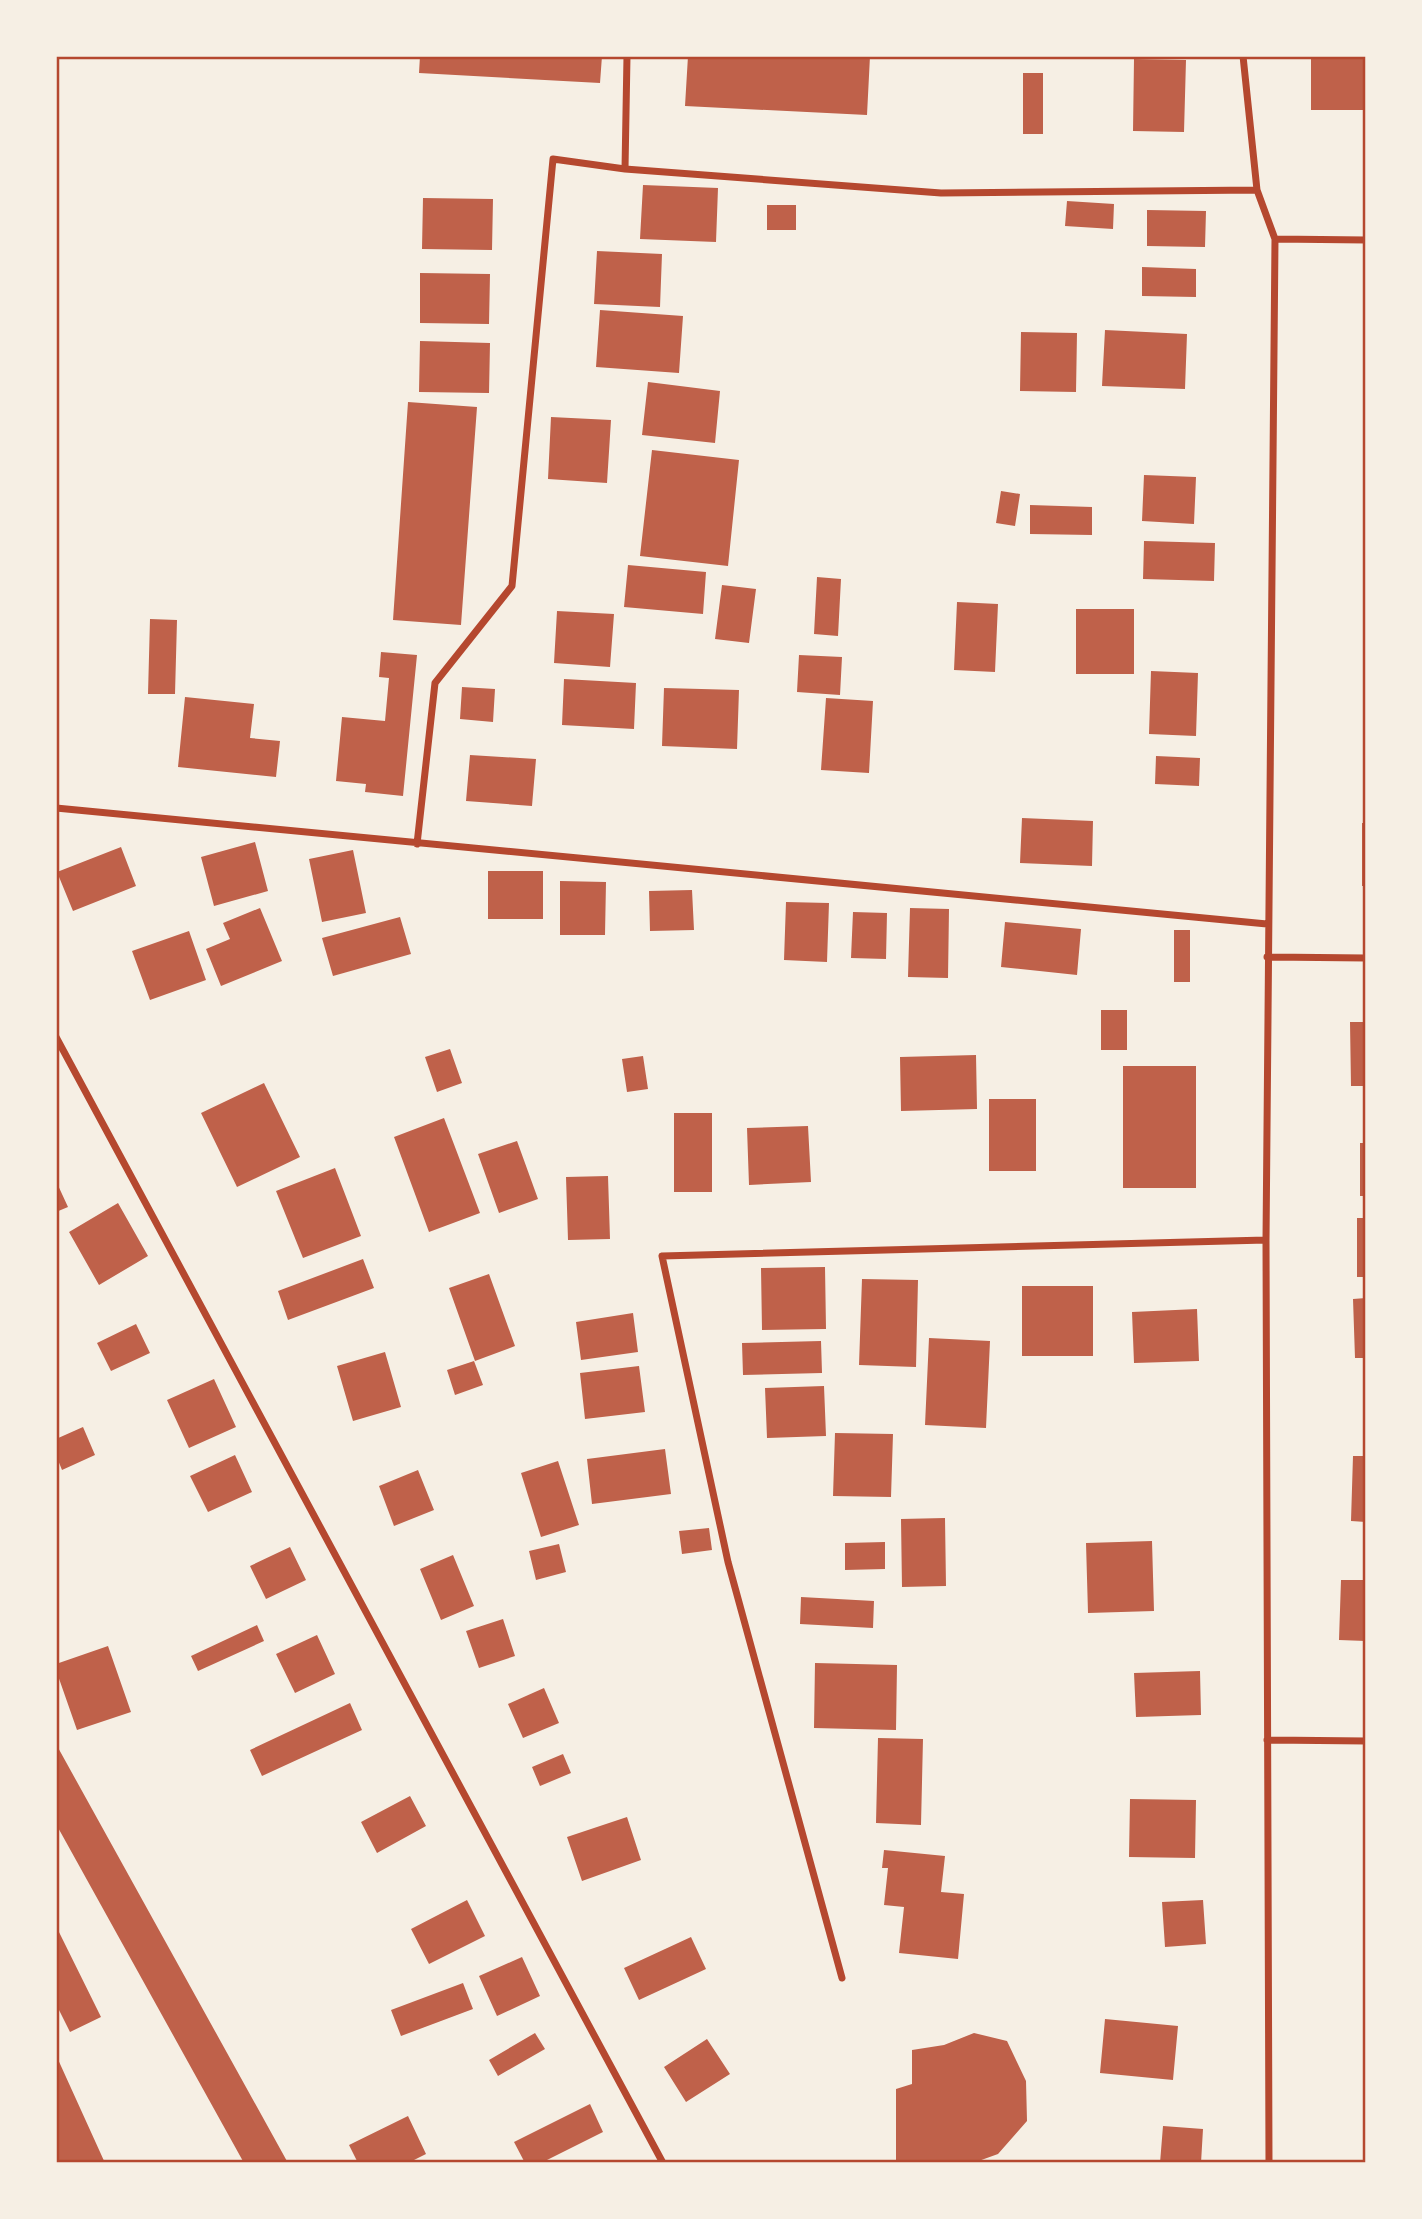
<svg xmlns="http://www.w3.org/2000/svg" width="1422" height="2219" font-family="Inter,sans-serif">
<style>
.building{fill:#bf614a}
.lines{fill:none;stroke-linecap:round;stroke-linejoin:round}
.minor{stroke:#b5482f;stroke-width:7}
.neatline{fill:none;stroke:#b5482f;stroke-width:2.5}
</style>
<rect width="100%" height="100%" fill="#f6efe4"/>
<path class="building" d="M420,56h182l-2,27 -181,-10z
M688,56h182l-3,59 -182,-9z
M1311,56h55v54h-55z
M1134,59l52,1 -2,72 -51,-1z
M1023,73h20v61h-20z
M643,185l75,3 -2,54 -76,-3z
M423,198l70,1 -1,51 -70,-1z
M1067,201l47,3 -1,25 -48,-3z
M767,205h29v25h-29z
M1147,210l59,1 -1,36 -58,-1z
M597,251l65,3 -2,53 -66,-3z
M1142,267l54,2v28l-54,-1z
M420,273l70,1 -1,50 -69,-1z
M600,310l83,6 -4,57 -83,-6z
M1105,330l82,4 -2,55 -83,-3z
M1021,332l56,1 -1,59 -56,-1z
M420,341l70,2 -1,50 -70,-1z
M648,382l72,9 -5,52 -73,-8z
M408,402l69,5 -16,218 -68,-5z
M551,417l60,3 -4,63 -59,-4z
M652,450l87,10 -11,106 -88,-10z
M1144,475l52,2 -2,47 -52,-3z
M1001,491l19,3 -5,32 -19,-3z
M1030,505l62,2v28l-62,-1z
M1144,541l71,2 -1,38 -71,-2z
M628,565l78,7 -3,42 -79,-7z
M817,577l24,2 -3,57 -24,-2z
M722,585l34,4 -7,54 -34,-4z
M957,602l41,2 -3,68 -41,-2z
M1076,609h58v65h-58z
M557,611l57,3 -4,53 -56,-4z
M150,619l27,1 -2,74h-27z
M56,625l3,1 -1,80h-2z
M381,652l36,3 -14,141 -38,-4 1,-8 -30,-3 6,-64 43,4 4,-43 -10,-1z
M799,655l43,2 -2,38 -43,-3z
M1151,671l47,2 -2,63 -47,-2z
M564,679l72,4 -2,46 -72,-4z
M462,687l33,2 -2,33 -33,-3z
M664,688l75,2 -2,59 -75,-3z
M185,697l69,7 -4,34 30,3 -4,36 -98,-10z
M826,698l47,3 -4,72 -48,-3z
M470,755l66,4 -4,47 -66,-5z
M1156,756l44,2 -1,28 -44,-2z
M1022,818l71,3 -1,45 -72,-3z
M1362,823h4v63h-4z
M255,842l13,49 -54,15 -13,-49z
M121,847l15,39 -63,25 -16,-39z
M353,850l13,63 -44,9 -13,-63z
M488,871h55v48h-55z
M560,881l46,1 -1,53h-45z
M692,890l2,40 -44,1 -1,-40z
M786,902l43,1 -2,59 -43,-2z
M260,908l22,53 -61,25 -15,-37 24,-10 -7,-16z
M910,908l39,1 -1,69 -40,-1z
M853,912l34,1 -1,46 -35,-1z
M400,917l11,37 -78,22 -11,-38z
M1005,922l76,7 -4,46 -76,-8z
M1174,930h16v52h-16z
M189,931l17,49 -56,20 -18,-49z
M1101,1010h26v40h-26z
M1350,1022h16v64h-15z
M450,1049l12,34 -25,9 -12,-35z
M976,1055l1,54 -76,2 -1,-54z
M643,1056l5,33 -21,3 -5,-33z
M1123,1066h73v122h-73z
M264,1083l36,74 -63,30 -36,-74z
M989,1099h47v72h-47z
M674,1113h38v79h-38z
M444,1118l36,95 -51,19 -35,-95z
M808,1126l3,56 -62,3 -2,-57z
M517,1141l21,58 -39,14 -21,-59z
M1360,1143h6v53h-6z
M335,1168l26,68 -58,22 -27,-67z
M608,1176l2,63 -42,1 -2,-63z
M56,1181l12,26 -12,5z
M118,1203l30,53 -49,29 -30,-53z
M1357,1218h9v59h-9z
M363,1259l11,29 -86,32 -10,-29z
M825,1267l1,62 -64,1 -1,-62z
M489,1274l26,72 -40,15 -26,-73z
M862,1279l56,1 -2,87 -57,-2z
M1022,1286h71v70h-71z
M1366,1298v60h-11l-2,-59z
M1197,1309l2,52 -65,2 -2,-51z
M633,1313l5,39 -57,8 -5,-38z
M136,1324l14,29 -39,18 -14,-28z
M929,1338l61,3 -4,87 -61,-3z
M821,1341l1,32 -79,2 -1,-32z
M385,1352l16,55 -48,14 -16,-55z
M474,1361l9,24 -28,10 -8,-25z
M639,1366l6,46 -60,7 -5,-46z
M214,1379l22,48 -47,21 -22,-48z
M824,1386l2,50 -59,2 -2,-50z
M83,1427l12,28 -33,15 -6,-15v-16z
M835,1433l58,1 -2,63 -58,-1z
M665,1449l6,45 -79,10 -5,-45z
M235,1455l17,37 -44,20 -18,-36z
M1353,1456h13v66l-15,-1z
M558,1461l21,64 -38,12 -20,-64z
M418,1470l16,40 -40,16 -15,-40z
M945,1518l1,68 -44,1 -1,-68z
M709,1528l3,22 -30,4 -3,-23z
M1152,1541l2,70 -66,2 -2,-70z
M885,1542v27l-40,1v-27z
M559,1544l7,28 -30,8 -7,-29z
M290,1547l16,33 -40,19 -16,-33z
M453,1555l21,51 -33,14 -21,-51z
M1341,1580h25v61l-27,-1z
M801,1597l73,4 -1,27 -73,-4z
M503,1619l12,37 -36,12 -13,-37z
M257,1625l7,16 -66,30 -7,-15z
M317,1635l18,39 -40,19 -19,-39z
M108,1646l23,66 -54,18 -21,-60v-6z
M815,1663l82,2 -1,65 -82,-2z
M1200,1671l1,44 -65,2 -2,-44z
M544,1688l15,35 -36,15 -15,-34z
M350,1703l12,27 -100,46 -12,-26z
M878,1738l45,1 -2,86 -45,-2z
M56,1744l232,419h-44l-188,-339z
M563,1754l8,19 -31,13 -8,-19z
M410,1796l16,30 -49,27 -16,-31z
M1130,1799l66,1 -1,58 -66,-1z
M627,1817l14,43 -59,21 -15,-44z
M884,1850l61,6 -4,36 23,2 -6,65 -59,-6 5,-46 -20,-2 4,-37h-6z
M467,1900l18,36 -56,28 -18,-35z
M1203,1900l3,44 -41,3 -3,-45z
M56,1926l45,91 -31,15 -14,-28z
M691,1937l15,32 -67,31 -15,-32z
M522,1957l18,39 -43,20 -18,-40z
M463,1983l10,26 -72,27 -10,-26z
M1105,2019l73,7 -5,54 -73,-7z
M535,2033l10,16 -47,27 -9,-16z
M974,2033l33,8 19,40 1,40 -29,33 -25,9h-77v-74l16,-5v-34l32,-5z
M707,2039l23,35 -44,28 -22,-35z
M56,2055l49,108h-49z
M590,2104l13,28 -62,31h-16l-11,-21z
M408,2116l18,38 -18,9h-50l-9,-18z
M1163,2126l40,3 -2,34h-41z"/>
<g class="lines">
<path class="minor" d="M1243,56l14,134 18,49 -9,1001 3,923
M625,169l2,-113
M1275,239l91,1
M56,808l1211,116
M417,844l18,-161 77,-97 41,-427 72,10 316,24 316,-3
M1267,957l99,1
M56,1037l607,1126
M1267,1740l99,1
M842,1978l-114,-416 -66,-306 604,-16"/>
</g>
<rect width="1422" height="2219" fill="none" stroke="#f6efe4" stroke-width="116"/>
<rect x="58" y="58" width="1306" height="2103" class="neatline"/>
</svg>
